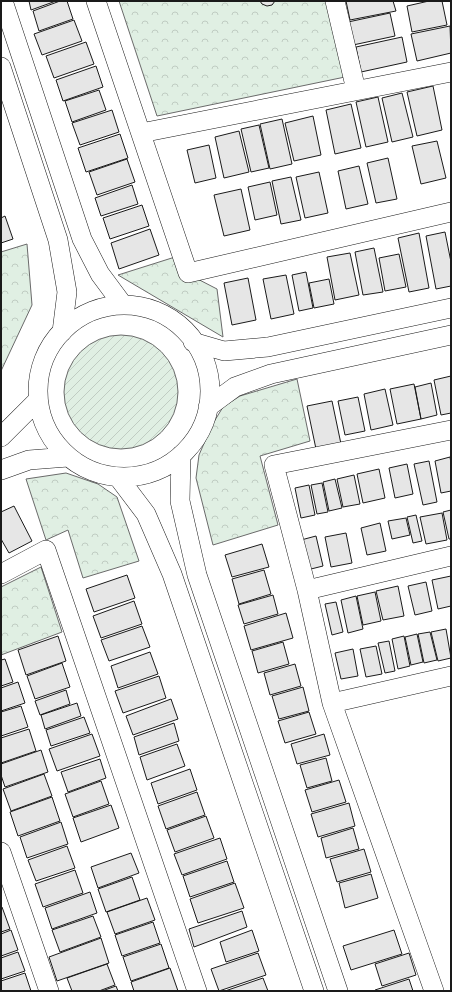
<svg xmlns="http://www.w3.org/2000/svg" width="452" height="992" font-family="Montserrat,sans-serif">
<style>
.forest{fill:url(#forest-crowns);stroke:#6a6a6a}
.garden{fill:url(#garden-furrows);stroke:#6a6a6a}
.building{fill:#e6e6e6;stroke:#1a1a1a}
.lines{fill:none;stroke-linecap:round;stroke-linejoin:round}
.minor-casing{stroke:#1a1a1a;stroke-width:20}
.minor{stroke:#fff;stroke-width:19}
</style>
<defs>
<pattern id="forest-crowns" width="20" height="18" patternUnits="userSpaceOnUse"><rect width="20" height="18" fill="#e0efe3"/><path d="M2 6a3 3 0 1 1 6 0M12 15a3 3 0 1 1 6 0" fill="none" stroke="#c0ccc2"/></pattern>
<pattern id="garden-furrows" width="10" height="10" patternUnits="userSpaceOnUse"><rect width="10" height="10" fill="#e0efe3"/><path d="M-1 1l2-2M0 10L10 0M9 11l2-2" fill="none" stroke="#c0ccc2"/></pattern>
</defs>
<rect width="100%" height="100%" fill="#fff"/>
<path class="forest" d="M119,1h210l16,76 -188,39z
M27,244l5,61 -31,66v-119z
M175,257l9,15 33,17 6,48 -105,-62z
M297,379l13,62 -50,15 18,69 -65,20 -17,-67 3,-23 13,-30 11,-18 17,-11z
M66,473l32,11 19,13 22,64 -56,17 -15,-48 -22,10 -20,-61z
M41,567l21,65 -61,23v-68z"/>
<path class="garden" d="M64 392a57 57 0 1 1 114 0a57 57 0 1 1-114 0Z"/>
<path class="building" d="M29,1h27l-25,9z
M60,1h7l6,18 -34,12 -6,-20z
M260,1h15l-3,4 -5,1 -5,-2z
M346,1h47l3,10 -46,9z
M429,1h13l5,24 -35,7 -5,-26z
M390,13l5,23 -42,9 -5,-23z
M74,20l8,21 -40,14 -8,-21z
M450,26l1,27 -34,8 -6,-27z
M402,37l5,25 -46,10 -5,-25z
M86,42l8,22 -40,14 -8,-22z
M96,66l7,21 -40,14 -7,-21z
M433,86l9,44 -25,6 -10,-44z
M99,90l7,20 -34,12 -7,-21z
M402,93l11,44 -21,5 -10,-44z
M378,97l10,45 -22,5 -10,-45z
M351,104l10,44 -26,6 -9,-44z
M112,110l7,22 -39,13 -8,-22z
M313,116l8,39 -27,6 -9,-38z
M282,119l10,45 -22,5 -10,-45z
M259,125l10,43 -18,4 -10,-43z
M239,131l10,41 -25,6 -9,-41z
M120,134l8,24 -42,14 -8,-24z
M437,141l9,37 -25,6 -9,-38z
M209,145l7,33 -21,5 -8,-33z
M388,158l9,41 -21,4 -9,-40z
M127,159l8,23 -38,13 -8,-23z
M359,166l9,38 -22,5 -8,-38z
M319,172l9,41 -23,5 -9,-41z
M291,177l10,43 -20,4 -9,-43z
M270,182l7,33 -22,5 -7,-33z
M132,185l6,19 -37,12 -6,-18z
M241,189l9,41 -26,6 -10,-41z
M142,205l7,21 -39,13 -7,-21z
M5,216l8,23 -12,4v-25z
M150,229l9,26 -40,14 -8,-26z
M445,232l6,30v24l-15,3 -10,-53z
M419,233l10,55 -20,4 -11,-54z
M374,248l9,44 -20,3 -8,-43z
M350,253l9,42 -24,5 -8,-43z
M399,254l7,33 -21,4 -6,-33z
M306,272l7,36 -14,3 -7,-36z
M286,275l8,39 -23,5 -8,-40z
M248,278l8,42 -24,5 -8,-42z
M329,279l5,25 -20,4 -5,-25z
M451,376v37l-10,2 -7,-35z
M431,383l6,32 -16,4 -6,-32z
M414,384l7,35 -24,5 -7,-35z
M385,389l8,36 -22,5 -7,-36z
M358,397l7,34 -20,4 -7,-34z
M332,401l9,43 -25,5 -9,-43z
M450,457l1,6v28l-10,2 -6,-32z
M429,461l8,41 -14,3 -9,-41z
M407,464l6,30 -18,4 -6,-30z
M379,469l6,29 -22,5 -6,-29z
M354,475l6,29 -17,3 -6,-28z
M335,479l7,29 -13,3 -6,-29z
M322,483l6,29 -11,2 -6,-29z
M309,485l6,30 -14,3 -6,-30z
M14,506l18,35 -23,12 -8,-14v-27z
M451,510v29h-2l-6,-27z
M442,513l5,27 -21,4 -6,-27z
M416,515l6,26 -9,2 -6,-26z
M406,518l4,17 -18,4 -4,-18z
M380,523l6,28 -19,4 -6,-27z
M346,533l6,30 -21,4 -6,-30z
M316,536l7,30 -16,4 -6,-30z
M262,544l7,23 -37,10 -7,-22z
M264,570l7,24 -32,10 -7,-25z
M127,575l8,23 -41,14 -8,-23z
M451,576v30l-13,3 -6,-29z
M426,582l6,29 -17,4 -7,-29z
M398,586l6,30 -21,4 -7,-29z
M375,592l6,29 -18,4 -6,-29z
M273,595l5,19 -34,10 -6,-19z
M356,596l7,33 -15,4 -7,-33z
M134,601l8,23 -41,14 -8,-22z
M336,602l7,30 -11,3 -7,-31z
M286,613l7,25 -42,12 -7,-24z
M142,626l8,21 -41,14 -8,-21z
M446,629l5,29 -13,3 -7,-29z
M430,632l7,28 -13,3 -6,-29z
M417,634l6,28 -12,3 -6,-28z
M58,636l8,25 -40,14 -8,-25z
M404,636l6,30 -12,3 -6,-30z
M389,641l6,30 -10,2 -7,-30z
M283,642l6,22 -31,9 -6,-22z
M376,646l6,28 -16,3 -6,-28z
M353,649l5,27 -17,3 -6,-26z
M150,652l8,22 -40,14 -7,-22z
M5,659l8,23 -12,4v-26z
M62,663l8,24 -35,12 -8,-23z
M295,664l6,22 -31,9 -6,-22z
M159,676l7,22 -43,15 -8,-22z
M18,682l7,21 -24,8v-23z
M303,687l6,24 -30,8 -7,-23z
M66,690l4,14 -30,11 -5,-14z
M171,699l7,20 -45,16 -7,-19z
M77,703l4,13 -36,13 -4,-14z
M21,706l7,21 -27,9v-24z
M309,712l7,22 -31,9 -7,-22z
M84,717l6,16 -39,13 -5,-16z
M174,723l5,18 -40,14 -5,-18z
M29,729l7,22 -35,12v-25z
M92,734l8,22 -43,15 -8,-22z
M324,734l6,21 -33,9 -6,-20z
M177,744l8,22 -38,14 -7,-23z
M41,750l7,22 -43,15 -4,-12v-11z
M326,758l6,23 -25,7 -7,-23z
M100,759l6,19 -38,14 -7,-20z
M190,769l7,21 -39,14 -7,-21z
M44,774l8,22 -41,15 -8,-22z
M339,780l7,22 -34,10 -7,-22z
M101,781l8,23 -36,13 -8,-23z
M197,792l8,23 -39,14 -8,-23z
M52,797l8,24 -42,15 -8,-24z
M349,803l6,23 -37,11 -7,-23z
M111,805l8,23 -38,14 -8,-24z
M206,816l8,22 -39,14 -8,-22z
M61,822l7,22 -41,14 -7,-21z
M353,828l6,21 -33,9 -5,-20z
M220,838l7,21 -45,16 -8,-21z
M67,846l8,22 -39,13 -8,-21z
M364,849l7,23 -34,10 -7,-23z
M131,853l8,20 -41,15 -7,-21z
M227,861l7,21 -44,15 -7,-21z
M75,870l8,23 -40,14 -8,-23z
M371,874l7,24 -33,10 -6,-25z
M132,877l8,23 -34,12 -8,-23z
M235,883l9,25 -46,15 -8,-24z
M90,892l7,21 -45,16 -7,-21z
M147,898l8,22 -40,14 -8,-22z
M1,907h1l8,22 -9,3z
M242,911l5,16 -53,20 -5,-18z
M93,916l8,21 -41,15 -8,-22z
M153,922l7,21 -38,13 -7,-21z
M11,930l7,20 -17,6v-22z
M252,930l7,21 -33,11 -6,-20z
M394,930l8,24 -51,16 -8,-24z
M101,938l8,25 -52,18 -8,-24z
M161,944l8,24 -38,13 -8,-24z
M18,952l7,19 -24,8v-21z
M258,953l8,22 -47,16 -8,-22z
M409,953l7,22 -34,11 -7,-22z
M107,964l8,21 -16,6h-27l-5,-13z
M170,968l8,23h-44l-3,-9z
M25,973l6,18h-30v-10z
M263,978l5,13h-43z
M409,979l4,12h-38v-1z
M116,986l2,5h-16z"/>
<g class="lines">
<g class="minor-casing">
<path id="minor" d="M3,1l79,238 18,35 23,31
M96,1l92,272 263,-61
M335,1l21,89
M1,67l57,173 9,52 -5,40
M141,133l310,-61
M38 391a86 86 0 1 1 172 0a86 86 0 1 1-172 0Z
M193,342l31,9 44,-4 183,-39
M208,407l27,-20 36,-13 180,-39
M1,437l37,-37
M181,455l-1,46 17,74 141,416
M1,470l28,-10 39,-3
M118,477l28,37 26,60 142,417
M1,574l45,-24 151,441
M307,590l144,-34
M332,703l119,-27
M1,852l48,139
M434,991l-102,-288 -25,-113 -33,-125 177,-35"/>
</g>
<use href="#minor" class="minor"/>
</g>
<rect width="452" height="992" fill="none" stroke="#1a1a1a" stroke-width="4"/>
</svg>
